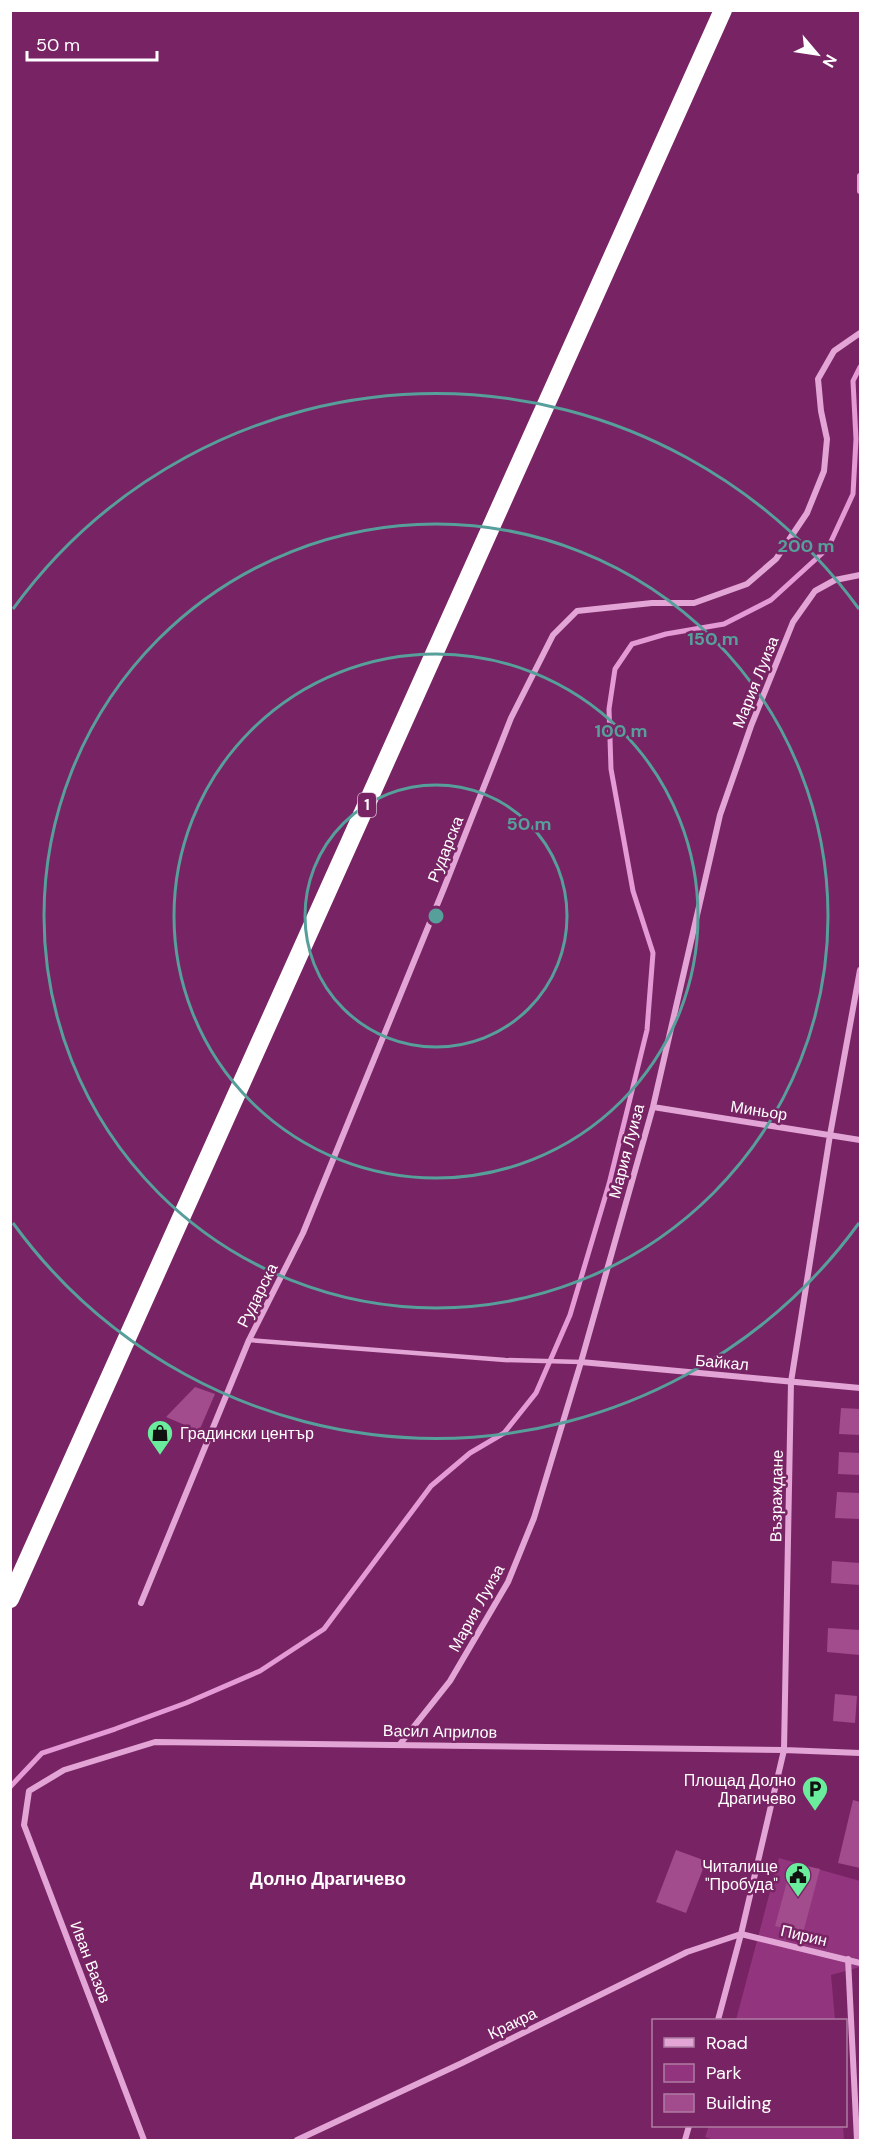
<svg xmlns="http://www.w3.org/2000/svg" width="871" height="2151" font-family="'DM Sans',sans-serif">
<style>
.green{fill:#93347e}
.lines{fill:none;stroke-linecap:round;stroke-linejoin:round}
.stream{stroke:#e49ad4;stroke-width:5}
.building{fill:#a24c8e}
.lane{stroke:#e3a5d6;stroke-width:4.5}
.street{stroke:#e3a5d6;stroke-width:6}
.highway{stroke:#fff;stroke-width:18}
.ring{fill:none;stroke:#579f9a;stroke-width:3}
.labels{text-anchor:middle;stroke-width:5;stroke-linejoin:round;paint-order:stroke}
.shield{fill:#782464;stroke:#d6bdd0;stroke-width:1.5}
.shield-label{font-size:15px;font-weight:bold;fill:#fff}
.street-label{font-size:16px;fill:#fff;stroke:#782464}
.poi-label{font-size:16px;fill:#fff;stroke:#782464;text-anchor:end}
.neighbourhood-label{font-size:18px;font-weight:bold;fill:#fff;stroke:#782464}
.centre{fill:#579f9a;stroke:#782464;stroke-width:3}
.ring-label{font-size:18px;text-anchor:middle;font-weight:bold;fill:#579f9a;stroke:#782464;stroke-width:5;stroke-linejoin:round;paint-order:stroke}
</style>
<rect width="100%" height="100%" fill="#782464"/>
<path class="green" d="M779,1858l81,23v86l-29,8 4,45h-99z
M709,2126h134l1,14h-130l-9,-3z"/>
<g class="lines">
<path class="stream" d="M10,1787l32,-34 73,-24 71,-26 74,-32 64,-42 107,-143 39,-33 34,-20 32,-40 34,-78 39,-131 38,-154 6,-77 -20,-62 -22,-122 -2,-60 6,-40 17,-25 34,-10 58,-10 47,-24 57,-52 25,-54 3,-55 -3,-58 7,-14"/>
</g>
<path class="building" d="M195,1387l20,7 -16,37 -33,-14z
M841,1408l19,1v26l-21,-1z
M839,1452l21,1v22l-22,-1z
M837,1492l23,1v26l-25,-1z
M832,1561l28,2v22l-29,-2z
M828,1628l32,2v25l-33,-3z
M835,1694l22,2 -2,27 -22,-2z
M853,1800l7,2v66l-22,-5z
M676,1850l30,11 -20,52 -30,-11z
M792,1863l28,6 -17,64 -28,-7z"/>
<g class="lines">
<path class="lane" d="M249,1340l256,20 76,2"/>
<path class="street" d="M860,176v15
M653,1107l207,33
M581,1362l279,26
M141,1603l108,-263 54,-107 141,-345 67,-170 42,-83 24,-24 75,-8h42l53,-19 29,-25 31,-46 17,-42 3,-32 -6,-28 -3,-32 16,-28 26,-18
M400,1744l50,-63 58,-99 26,-64 47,-156 72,-255 67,-292 31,-89 42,-104 22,-31 20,-11 25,-5
M741,1934l119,29
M848,1959l9,181
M718,2020l23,-86 43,-184 7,-368 39,-247 30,-165
M144,2140l-120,-315 5,-34 35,-21 91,-28 629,8 76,3
M297,2140l165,-77 225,-111 54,-18
M685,2140l4,-14"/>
<path class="highway" d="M10,1599l713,-1589"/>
</g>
<g class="ring">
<circle cx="436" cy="916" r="131"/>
<circle cx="436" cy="916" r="262"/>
<circle cx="436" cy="916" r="392"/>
<path d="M859 1223A523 523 0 0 1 13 1223M13 609A523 523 0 0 1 859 609"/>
</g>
<defs>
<g id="shop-pin" transform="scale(1.35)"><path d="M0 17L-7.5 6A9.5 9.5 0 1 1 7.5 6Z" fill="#69ed9c" stroke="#782464"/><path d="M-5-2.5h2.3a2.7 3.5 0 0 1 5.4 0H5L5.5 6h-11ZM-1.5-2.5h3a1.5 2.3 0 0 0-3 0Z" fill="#111"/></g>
<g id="parking-pin" transform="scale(1.35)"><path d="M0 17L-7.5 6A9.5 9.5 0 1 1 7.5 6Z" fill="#69ed9c" stroke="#782464"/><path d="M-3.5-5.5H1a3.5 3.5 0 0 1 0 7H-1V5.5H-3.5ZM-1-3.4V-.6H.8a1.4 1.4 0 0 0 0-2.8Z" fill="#111"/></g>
<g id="civic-pin" transform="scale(1.35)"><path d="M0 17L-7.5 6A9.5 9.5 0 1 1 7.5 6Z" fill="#69ed9c" stroke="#782464"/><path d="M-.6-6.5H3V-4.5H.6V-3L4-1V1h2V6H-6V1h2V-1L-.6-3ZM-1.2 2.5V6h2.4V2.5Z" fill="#111"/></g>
</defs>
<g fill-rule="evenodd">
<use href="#shop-pin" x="160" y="1433"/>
<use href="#parking-pin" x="815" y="1789"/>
<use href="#civic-pin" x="798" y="1875"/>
</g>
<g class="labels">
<rect class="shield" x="358" y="793" width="18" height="24" rx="4.5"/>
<g class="shield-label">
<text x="367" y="810">1</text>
</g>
<g class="street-label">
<text transform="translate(755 682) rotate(-68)" y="6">Мария Луиза</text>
<text transform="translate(445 849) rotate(-68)" y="6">Рударска</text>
<text transform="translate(759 1110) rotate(9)" y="6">Миньор</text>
<text transform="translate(626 1151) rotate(-75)" y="6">Мария Луиза</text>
<text transform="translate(257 1295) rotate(-63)" y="6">Рударска</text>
<text transform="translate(722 1362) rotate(5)" y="6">Байкал</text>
<text transform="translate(776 1496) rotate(-89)" y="6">Възраждане</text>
<text transform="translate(476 1608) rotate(-61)" y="6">Мария Луиза</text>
<text transform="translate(440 1731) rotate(1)" y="6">Васил Априлов</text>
<text transform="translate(804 1935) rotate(13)" y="6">Пирин</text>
<text transform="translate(91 1962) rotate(69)" y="6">Иван Вазов</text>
<text transform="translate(512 2023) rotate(-26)" y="6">Кракра</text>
</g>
<g class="poi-label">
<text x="180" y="1439" text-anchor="start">Градински център</text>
<text x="796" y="1786">Площад Долно<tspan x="796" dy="18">Драгичево</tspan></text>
<text x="778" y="1872">Читалище<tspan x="778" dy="18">"Пробуда"</tspan></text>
</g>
<g class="neighbourhood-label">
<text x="328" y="1885">Долно Драгичево</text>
</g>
</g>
<circle cx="436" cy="916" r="9" class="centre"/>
<g class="ring-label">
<text x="806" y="552">200 m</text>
<text x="713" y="645">150 m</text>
<text x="621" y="737">100 m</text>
<text x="529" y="830">50 m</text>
</g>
<rect width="871" height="2151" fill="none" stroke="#ffffff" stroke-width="24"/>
<rect x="652" y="2019" width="195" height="108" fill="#782464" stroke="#ae7ca2" stroke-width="1.5"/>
<rect x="664" y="2038" width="30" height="9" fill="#e3a5d6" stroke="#ae7ca2" stroke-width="1.5"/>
<text x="706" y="2049" font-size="18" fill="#ffffff">Road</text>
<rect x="664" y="2064" width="30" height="18" fill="#93347e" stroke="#ae7ca2" stroke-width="1.5"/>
<text x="706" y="2079" font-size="18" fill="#ffffff">Park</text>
<rect x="664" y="2094" width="30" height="18" fill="#a24c8e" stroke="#ae7ca2" stroke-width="1.5"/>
<text x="706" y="2109" font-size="18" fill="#ffffff">Building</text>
<g transform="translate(817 54) rotate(119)" stroke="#782464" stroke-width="4.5" paint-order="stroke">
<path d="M0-4.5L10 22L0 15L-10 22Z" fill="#ffffff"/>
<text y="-9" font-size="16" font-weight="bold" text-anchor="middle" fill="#ffffff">N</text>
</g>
<path d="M27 51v9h130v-9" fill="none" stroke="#ffffff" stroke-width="3"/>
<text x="36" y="51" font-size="18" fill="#ffffff" stroke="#782464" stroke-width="4.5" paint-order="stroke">50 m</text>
</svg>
